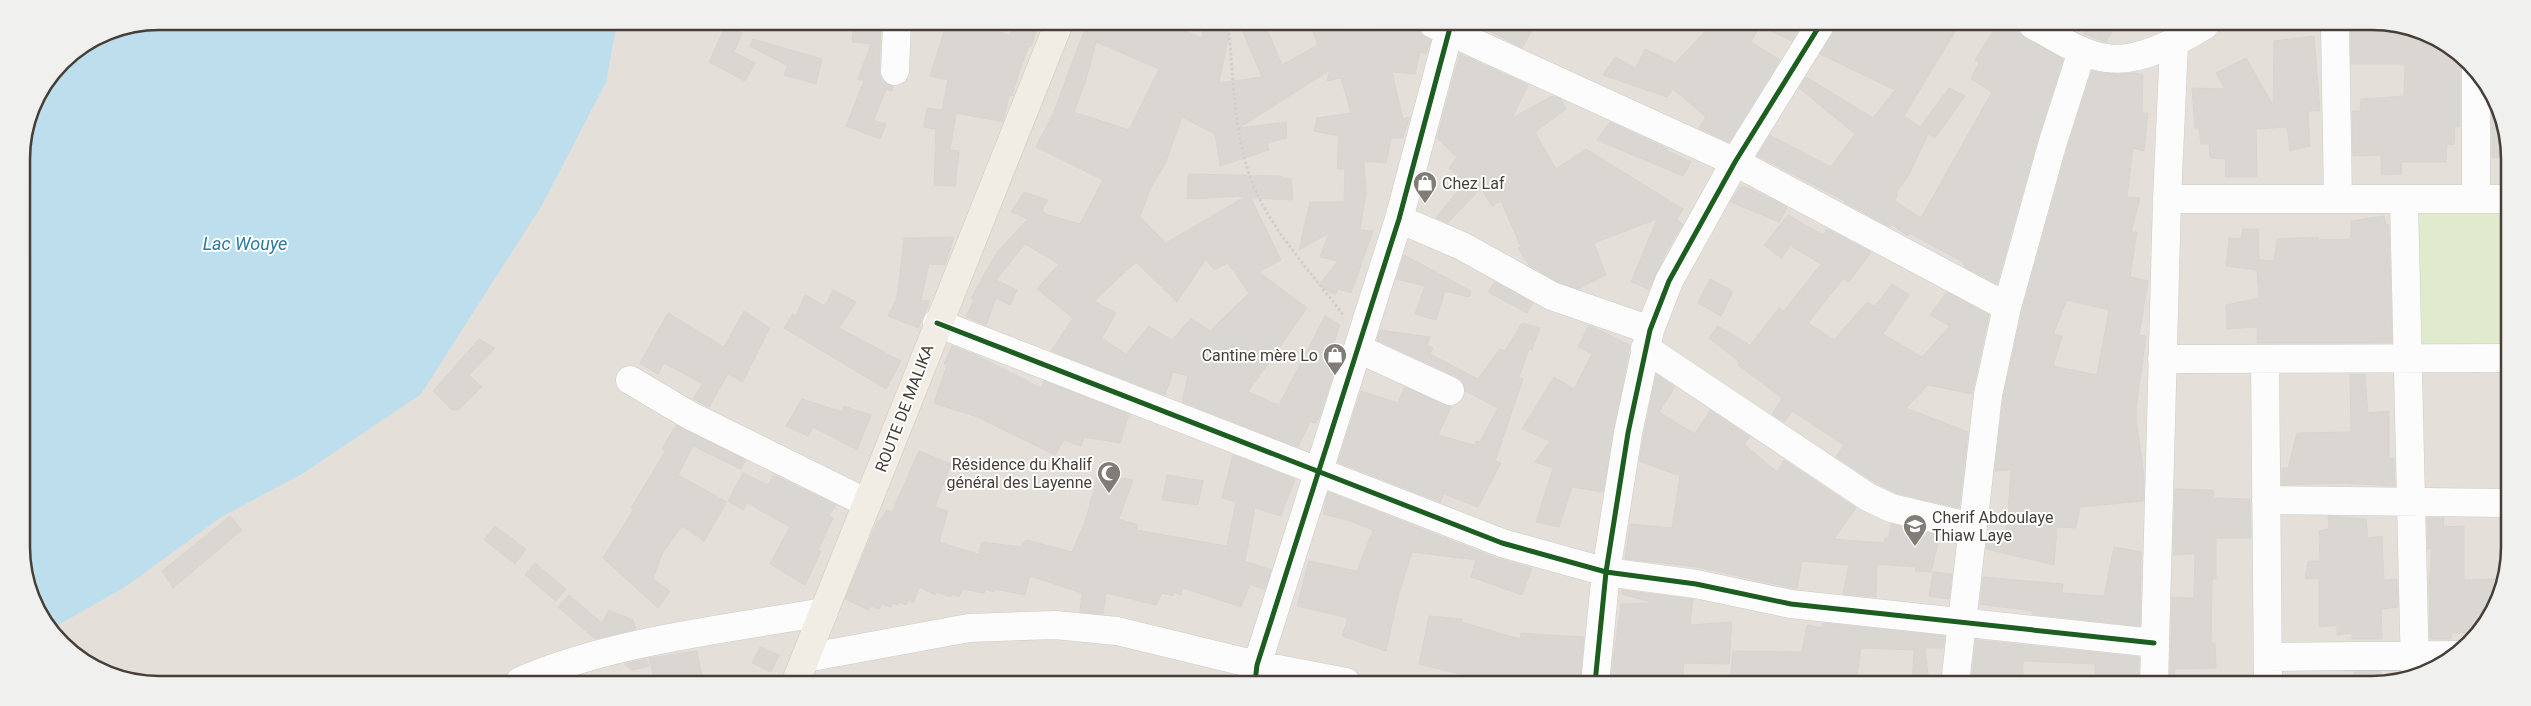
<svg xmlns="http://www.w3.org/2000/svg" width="2531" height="706" font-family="Roboto,sans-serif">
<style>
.residential{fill:#e4dfd8}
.green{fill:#e0eacc}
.water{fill:#bcdeed}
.building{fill:#dad7d3;stroke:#d8d5d1;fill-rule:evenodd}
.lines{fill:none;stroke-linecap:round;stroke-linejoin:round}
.minor-casing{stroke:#ceccc8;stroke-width:29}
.major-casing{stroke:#d2c9b9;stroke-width:29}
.path{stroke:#d1cecb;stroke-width:3;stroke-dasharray:2.5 2.5;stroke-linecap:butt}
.minor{stroke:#fdfcfc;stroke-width:28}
.major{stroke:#f1ece4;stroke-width:28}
.cycleway-casing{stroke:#fff;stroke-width:8}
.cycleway{stroke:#1b5e20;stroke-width:5}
.labels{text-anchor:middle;stroke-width:4;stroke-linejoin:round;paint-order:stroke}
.poi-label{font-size:16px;fill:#473f37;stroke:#fff;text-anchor:start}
.street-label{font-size:16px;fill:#473f37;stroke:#fff}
.water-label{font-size:18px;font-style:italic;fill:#30799f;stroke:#fff}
.rim{fill:none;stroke:#473f37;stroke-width:2.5}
</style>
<rect width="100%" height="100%" fill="#f0eeeb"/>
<path class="residential" d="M159,21l2248,5 68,42 32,65 -2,449 -18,41 -31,33 -75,28 -2257,-4 -68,-42 -32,-65 -2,-423 10,-44 30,-45 45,-29z"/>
<path class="green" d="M2507,211l-1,135 -90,3 -2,-136z"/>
<path class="water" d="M159,21l458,1 -11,60 -64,123 -121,189 -119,80 -81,43 -96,70 -74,42 -27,-56 -2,-423 10,-44 30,-45 45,-29z"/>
<path class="building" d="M854,23h27l-2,48 2,8 12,7 -1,5 -6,-2 -12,31 12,4 -6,15 -34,-13 18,-45 -6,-2 13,-35 -19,-2z
M947,23h30l33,13 4,-13h25l-8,24 -2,-1 -10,26 -7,24 -3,-1 -6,27 -47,-9 -6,37 9,1 -4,35 -21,-1 2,-56 -12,-2 3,-19 15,2 6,-30 -18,-4z
M1087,23h77l39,15 -1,-15h29l-12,60 43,-6 -23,-54 26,1 17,41 36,-20 -8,-21h28l3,8h33l4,-8h40l3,9 10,7 -5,14 -6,-2 -5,22 -23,-2 11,47 7,-2 -7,21h-12l-5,25 -22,-2 2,32 -6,37 13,1 -22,62 -13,-4 -3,6 -16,-10 19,-24 -18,-4 9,-24 -30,17 11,-48h34l1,-33h-8l2,-33 -25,-5 3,-13 34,-5 -10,-35 -14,3 3,-11 -91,58 47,-6 1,16 -20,5 2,7 -49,16 -5,-32 -33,-17 -17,47 -15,25 -10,28 26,26 80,-47 -59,3 1,-25 93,2v2l10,1 2,21 -42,-2 30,62 -22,12 48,36 -59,84 31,13 46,-89 15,9 -8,24 8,3 -19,61 -5,10 -6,-1 -12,25 -116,-45 6,-26 -15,-4 -8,23 -114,-44 22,-33 -36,-29 22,-25 -34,-20 -29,36 21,10 -7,15 -14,-7 -10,27 -20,-8 8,-18 -3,-1 26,-46 31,-33 -17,-7 13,-20 24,8 -6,10 6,5 32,9 23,-44 -67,-33 17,-33zM1096,42l63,27 -30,61 -55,-18 12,-32zM1206,259l8,11 14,-7 21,30 -39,38 -19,-13 -19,22 -23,-14 -23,28 -24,-16 14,-25 -22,-12 42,-39 41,40z
M1476,24h59l-13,24z
M1712,24l90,1 -10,16 -32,-15 -9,16 29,18 -51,82 -30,-14 7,-11 -33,-28 -6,8 -64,-22 12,-18 21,11 9,-19 30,14z
M1836,25h73l12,5 2,-5h36l-55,91 16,11 29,-39 16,8 -30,42 -7,-4 -19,41 -13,18 2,2 -3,6 26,17 71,-126 -21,-13 8,-17 -4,-2 22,-35h20l2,8 6,5 38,21 -26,82 -40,143 -32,-17 -2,-5 -54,-29 -1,3 -16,-11 -2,2 -46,-25 1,-1 -88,-45 13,-21 61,32 24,-33 -56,-46 7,-11 67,41 22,-28 -75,-36 13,-21z
M2089,25h27l-10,17 -23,-8z
M2351,26h56l57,35 -4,9v57h-5l-1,18 -7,-1 -1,18h-45l1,12 -21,1v-20l-28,1 -1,-45h8l1,-12 43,-3 1,-32h-54z
M725,27l17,6 -8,19 21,11 -10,18 -36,-19z
M2314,36l6,75h-12l2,35 -20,5 -3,-24 -31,2 1,48h-32l1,-18 -16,-1 -1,-14h-8l-2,-16h-4l-3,-40 33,1 -9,-16 30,-15 27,47 1,-64z
M753,39l69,20 -6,25 -32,-9 4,-9 -38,-20z
M1460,54l68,31 -16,33 40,-22 9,3 5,10 -31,23 21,37 30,-20 97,60 -7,11 7,4 -16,26 -18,39 -18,-7 26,-63 -63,24 12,32 -28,14 -20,-7 -29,-17 -11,-17 3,-1 -20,-46 -9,5 -11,-18 -33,35 -12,-5 28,-35 -15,-15 8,-11 -20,-19z
M2092,71l26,3 16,-1 9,2 -1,38h6l-4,38 -11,-3 -6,49 13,1 -9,34h6l-7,45 18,4 -9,54 7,1 -10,73 1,18 7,49 -1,25 -63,6 -4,21 -19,-1 -3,38 -68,-16 2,-12 18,1 5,-68 -16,1 8,-73 19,-87 45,-162zM2067,300l42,10 -12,65 -44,-9 9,-30 -9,-2z
M2492,101l15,32v25h-15z
M1610,122l58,27 -1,2 24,11 -8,14 -86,-36z
M1740,187h6l41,20 -8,15 -48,-20z
M1788,215l35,20 4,-6 44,23 -22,30 -6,-3 -35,44 26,17 33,-38 8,4 17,-22 17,11 -26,39 39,23 28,-31 -20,-11 17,-23 42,23 -17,79 -44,-9 -22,23 62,24 -9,76 -63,-15 -20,-10 -40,-26 8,-12 -52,-34 -8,11 -12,-8 10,-16 -44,-33 2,-3 -31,-24 9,-12 32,19 29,-37 5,3 37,-47 -30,-18 -10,12 -17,-13z
M2384,216l2,9 3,-1 3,119h-135v-16l-30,2 -1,-24 33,-7 -2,-28 -31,-4 3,-28 12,1 2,-10h15l1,31 15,1 3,-22 41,-2v3l33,-1v-18z
M954,237l-9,28 -16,-1 -8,36 9,1 -12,27 -30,-12 9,-18 7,-60z
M1404,255l67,36 -2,6 -24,-6 -9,29 -21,-6 10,-28 -29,-7z
M1710,279l23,12 -12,25 -23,-13z
M1495,282l38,21 -6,10 -39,-21z
M833,290l23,12 -17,26 62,33 -15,28 -102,-61 9,-14 3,2 9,-21 20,11z
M744,311l26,17 -27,54 -15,-8 -19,33 -16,-8 10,-15 -39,-21 -6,11 -18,-11 28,-50 56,34z
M1522,323l18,5 -8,22 -3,-1 -10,28 4,2 -28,82 6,2 -23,44 -34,-13 -4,8 -102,-40 23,-71 37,12 7,-16 46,20 -13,28 36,10 3,-4 3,1 18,-34 -33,-17 -2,-9 -6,-5 -80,-37 3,-10 50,7 -3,8 6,3 -3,6 48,25 22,-30 5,2z
M1589,325l41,20 -27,147 -31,-5 -13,40 -23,-5 17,-54 -18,-6 15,-21 -28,-12 32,-52 20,12 18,-35 -14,-7z
M479,339l16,9 -26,27 13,12 -24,23h-6l-19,-19z
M952,346l26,10 63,32 3,-7 85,33 -9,29 -36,-6 -3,9 -17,-6 -9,15 -78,-38 -43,-14 13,-38 -3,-1z
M1656,374l19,13 -16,25 36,22 15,-24 40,27 -6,7 33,28 7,-12 72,48 -22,31 50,4 1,-5 3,1 4,-15 64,15 -1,3 -16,-3 -8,33 -16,-1 1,-4 -39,-3 -1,33 -33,-3 6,-29 -47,-4 -5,28 -100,-22 -72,-8 5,-35 42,4 8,-52 -41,-15z
M2350,374h15l3,39 21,-2v48l5,-1 1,28 -50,-3 -63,2v-17h6l9,-35 54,-1z
M802,399l40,13 2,-6 27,9 -14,35 -44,-23 -5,9 -22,-10z
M676,425l70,35 -5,9 -48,-23 -15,29 49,27 -23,39 -22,-15 -20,28 -9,25 17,12 -12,17 -55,-50 31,-49 -3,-1 35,-58 -4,-1z
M919,451l32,13 -16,43 13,4 -9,31 39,12 4,-12 39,5 5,-7 46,12 14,-33 12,-45 35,6 -14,39 19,6 -2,5 91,16 9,-44 -14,-4 11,-43 62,24 -14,37 -26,-8 -10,53 26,9 -6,20 -15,-6 -9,23 -58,-19 -2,7 -7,-3 -1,4 -11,-3 -6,12 -50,-12 -3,21 -23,-2 2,-19 -52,-17 -5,19 -30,-6 -1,3 -8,-3 -2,4 -21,-4 -4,8 -7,-3 -2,3 -13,-5 -2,3 -15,-8 -7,16 -5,-3 -2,5 -7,-3 -1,3 -5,-2 -2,4 -9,-3 -3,5 -8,-3 -2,4 -24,-11 33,-79 2,1 7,-11 5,2z
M743,473l25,12 6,-10 62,30 -7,11 4,2 -15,32 3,1 -16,34 -35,-21 20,-37 -43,-24 -4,7 -15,-9z
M1167,475l36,6 -5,24 -36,-5z
M2175,489l38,1 1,8 36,1 1,34v5h-35v41h-4l-1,64h4l1,25 -41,1 -1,6h-4l2,-78 22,1 1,-44 -22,1z
M1328,492l168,66 36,10 -10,27 -51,-18 5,-17 -64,-8 -13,41 -13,58 -44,-15 6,-18 -51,-12 12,-45 48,10 16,-41 -23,-9 -27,-7z
M230,516l12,14 -69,58 -11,-17z
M2328,516l38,3 2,19 14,-2 2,44 13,-1 1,28 -17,2 1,30h-30v-6l-15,2v-10l-18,2v-48h-14l3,-18h12l-1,-30 10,-2z
M2427,518h17l-1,9 21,-1v54l41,-1 -18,44 -9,9 -26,1 -1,6h-21l-1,-55 3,-35h-4z
M495,526l31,23 -11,15 -31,-24z
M2114,547l27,5 -1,74 -108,-12v-3l-52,-7 3,-27 80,7 -1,9 42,3z
M535,563l31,26 -10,12 -31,-26z
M1933,572l19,2 -3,25 -20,-3z
M1622,590l71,9 -3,26 42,-3 -3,42 -45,-1 -2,20h-66l1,-5 -6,-1 10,-73 33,-1 -32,-9z
M569,595l33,28 7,-13 24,10 3,9 -41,10 -37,-32z
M1429,616l33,3 -1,3 59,17 1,-6 63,4 -4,46h-84l-77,-19z
M1823,623l122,13 -2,12h-18l4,36h-17l2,-34 -53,-2 -5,35h-126l3,-32 69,1 5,-27 15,3z
M1976,640l163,17v19h-3v8h-41v-20l-72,-3v16l-37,2v5h-15z
M760,647l19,8 -8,17 -19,-9z
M697,651l6,30h-48l-6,-23z
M646,659l3,7 -17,4 -8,-6z
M2381,671l1,13h-29l1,-12z"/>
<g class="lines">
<g class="minor-casing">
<path id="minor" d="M1433,24l302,138 272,145
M2033,25c23,12 48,30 74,33 32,5 72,-17 98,-33
M2335,26l3,173
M895,71l2,-48
M2167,199h340
M2476,199v-129
M2404,200l11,472
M1399,219l63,27 90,50 98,34
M937,323l565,220 104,29 90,12 95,20 363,39
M1645,348l223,149 23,11 81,19
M1359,349l91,42
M2162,359l344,-1
M2265,359l3,325
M630,380l59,35 178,88
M2266,500l239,3
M2268,657l189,-2
M806,658l163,-30 86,-3 62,6 140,34 89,17
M520,681c92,-40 206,-52 304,-69
M1255,682l2,-17 142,-446 52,-195
M1595,683l11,-111 22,-139 22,-103 19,-49 66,-119 85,-137
M1955,684l33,-289 19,-88 45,-162 30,-94
M2154,684l13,-485 7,-154"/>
</g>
<g class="major-casing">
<path id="major" d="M796,681l263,-658"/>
</g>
<path class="path" d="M1228,23c6,54 5,111 25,162 21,49 60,89 91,131"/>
<use href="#minor" class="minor"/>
<use href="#major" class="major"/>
<g class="cycleway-casing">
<path id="cycleway" d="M937,323l565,220 104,29 90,12 95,20 363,39
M1255,682l2,-17 142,-446 52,-195
M1595,683l11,-111 22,-139 22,-103 19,-49 66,-119 85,-137"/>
</g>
<use href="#cycleway" class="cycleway"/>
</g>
<defs>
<g id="shop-pin" transform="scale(1.25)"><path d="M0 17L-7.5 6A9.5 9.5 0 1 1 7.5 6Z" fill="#827c76" stroke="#fff"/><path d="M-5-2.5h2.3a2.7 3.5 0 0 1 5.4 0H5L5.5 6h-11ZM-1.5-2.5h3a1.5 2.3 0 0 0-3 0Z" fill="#fff"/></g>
<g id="mosque-pin" transform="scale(1.25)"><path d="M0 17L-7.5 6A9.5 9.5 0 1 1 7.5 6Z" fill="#827c76" stroke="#fff"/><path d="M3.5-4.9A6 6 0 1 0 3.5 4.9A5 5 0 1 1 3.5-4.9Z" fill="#fff"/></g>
<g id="school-pin" transform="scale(1.25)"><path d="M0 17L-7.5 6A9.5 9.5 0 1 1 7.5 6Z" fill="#827c76" stroke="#fff"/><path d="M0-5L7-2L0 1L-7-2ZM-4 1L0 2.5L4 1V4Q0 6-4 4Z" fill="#fff"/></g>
</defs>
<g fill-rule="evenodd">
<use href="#shop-pin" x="1425" y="183"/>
<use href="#shop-pin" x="1335" y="355"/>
<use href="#mosque-pin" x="1109" y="473"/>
<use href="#school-pin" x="1915" y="526"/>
</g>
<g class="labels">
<g class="poi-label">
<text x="1442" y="189">Chez Laf</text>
<text x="1318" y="361" text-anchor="end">Cantine mère Lo</text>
<text x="1092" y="470" text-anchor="end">Résidence du Khalif<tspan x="1092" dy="18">général des Layenne</tspan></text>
<text x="1932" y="523">Cherif Abdoulaye<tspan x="1932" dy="18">Thiaw Laye</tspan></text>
</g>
<g class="street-label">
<text transform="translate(904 408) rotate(-69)" y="6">ROUTE DE MALIKA</text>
</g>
<g class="water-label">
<text x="245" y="250">Lac Wouye</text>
</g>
</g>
<path d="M0 0H2531V706H0ZM159 30H2372A129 129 0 0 1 2501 159V547A129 129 0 0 1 2372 676H159A129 129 0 0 1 30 547V159A129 129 0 0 1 159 30Z" fill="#f0f0ef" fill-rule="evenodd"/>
<path class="rim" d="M159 30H2372A129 129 0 0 1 2501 159V547A129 129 0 0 1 2372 676H159A129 129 0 0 1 30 547V159A129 129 0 0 1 159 30Z"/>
</svg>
